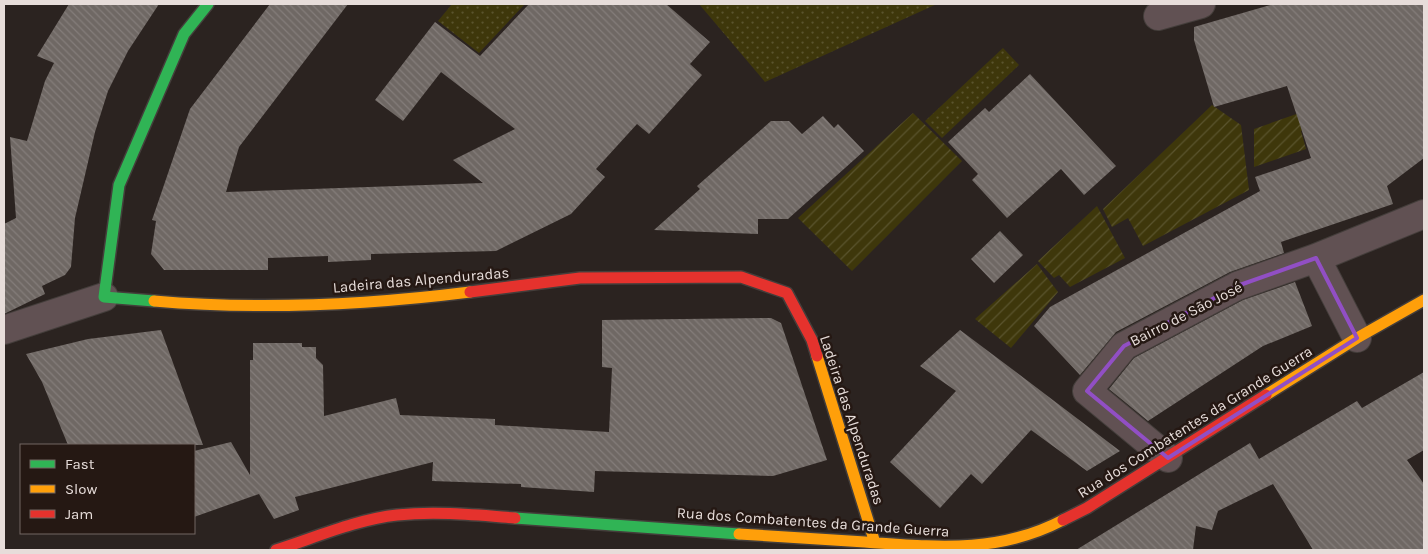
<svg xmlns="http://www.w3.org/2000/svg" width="1428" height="554" font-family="Karla,sans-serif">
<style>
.grass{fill:url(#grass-dots)}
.garden{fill:url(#garden-furrows)}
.building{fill:url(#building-back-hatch)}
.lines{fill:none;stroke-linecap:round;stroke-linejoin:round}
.street-casing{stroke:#443e3b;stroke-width:30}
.fast-casing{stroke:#443e3b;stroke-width:14}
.slow-casing{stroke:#443e3b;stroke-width:14}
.jam-casing{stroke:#443e3b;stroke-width:14}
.street{stroke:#615153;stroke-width:28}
.fast{stroke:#30b455;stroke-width:11}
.slow{stroke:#ff9f0a;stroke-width:11}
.jam{stroke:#e5322d;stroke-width:11}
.marked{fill:none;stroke:#914fc4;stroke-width:4;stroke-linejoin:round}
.labels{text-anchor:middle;stroke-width:5;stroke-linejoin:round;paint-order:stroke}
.street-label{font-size:15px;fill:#e7ddda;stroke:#251813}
</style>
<defs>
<pattern id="grass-dots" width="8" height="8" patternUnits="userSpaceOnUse" patternTransform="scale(1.25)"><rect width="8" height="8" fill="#3e370b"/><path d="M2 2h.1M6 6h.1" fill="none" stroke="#5a542e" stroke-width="1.8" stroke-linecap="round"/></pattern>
<pattern id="garden-furrows" width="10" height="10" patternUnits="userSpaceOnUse" patternTransform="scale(1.25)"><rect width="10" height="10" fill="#3e370b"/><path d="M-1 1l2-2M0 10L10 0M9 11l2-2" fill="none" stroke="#5a542e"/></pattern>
<pattern id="building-back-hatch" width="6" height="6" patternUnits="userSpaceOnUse" patternTransform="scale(1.25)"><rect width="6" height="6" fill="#6f6864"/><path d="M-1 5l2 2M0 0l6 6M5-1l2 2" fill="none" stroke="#847d7a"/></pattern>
</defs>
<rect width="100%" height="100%" fill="#2b2320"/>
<path class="grass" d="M452,4h73l-46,49 -41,-32z
M699,4h238l-172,78z
M1003,48l16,17 -77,73 -17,-17z"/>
<path class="garden" d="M1345,97l-23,27 -21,7 5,18 -52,18v-38z
M1212,105l29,20 8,65 -106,56 -15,-28 -16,9 -9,-18z
M913,113l49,48 -110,110 -54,-53z
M1097,206l28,52 -55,29 -11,-12 -5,3 -16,-17z
M1037,264l21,28 -47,56 -36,-29z"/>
<path class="building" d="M69,4h90l-31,47 -20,40 -13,41 -20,86 -4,49 -6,8 -23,11 3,8 -41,20v-90l12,-6 -6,-81 17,4 18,-60 9,-18 -17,-7z
M270,4h78l-109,143 -13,45 257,-9 -30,-23 62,-31 -74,-57 -38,49 -28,-21 60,-78 45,34 49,-52h137l44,38 -20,22 12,11 -53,59 -12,-10 -41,45 9,8 -34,37 -75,37 -125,3v6l-43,2v-6l-60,2v12h-104l-13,-16 5,-33 -4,-1 38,-111z
M1274,4h150v154l-37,28 6,18 -112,38 3,11 -54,19 -114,60 -36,43 -46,-49 16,-19 210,-116 -5,-14 56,-19 -24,-72 -73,21 -20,-67v-13z
M1030,74l86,92 -32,29 -23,-26 -54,49 -35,-38 6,-6 -30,-32 37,-34 4,4z
M823,116l11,12 4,-4 26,27 -76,68h-30v15l-104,-4 46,-41 -3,-3 74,-65h18l13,13z
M1000,231l23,24 -29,28 -23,-24z
M1295,282l17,44 -49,20 -115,75 -39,-32 25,-31 109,-58z
M771,318l10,5 46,137 -54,16 -178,-5 -1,21 -73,-5v-3l-89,-3 1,-19 -138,35 4,13 -25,9 -15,-25 -65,23v-66l37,-9 19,33v-115h3v-17h49v4h14v11l7,7 1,51 72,-18 4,17 95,4v6l114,7 3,-64 -10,-1v-47z
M161,330l42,115h-135l-26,-63 -16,-28 62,-15z
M960,330l56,42 104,79 -33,20 -56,-41 -49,54 -11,-10 -31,34 -50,-46 66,-71 -36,-25z
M1424,372v78l-17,10 17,24v66h-111l-40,-66 -55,27 -6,19 -16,-4 -3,24h-117l174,-107 9,16 98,-58 5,7z"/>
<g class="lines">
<g class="street-casing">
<path id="street" d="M1158,16l43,-12
M1316,258l41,80
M4,330l100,-33
M1168,458l-81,-67 37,-45 113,-60 79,-28 108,-44"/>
</g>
<g class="fast-casing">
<path id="fast" d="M154,301l-50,-4 15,-112 65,-151 24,-30
M515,518l224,16"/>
</g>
<g class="slow-casing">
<path id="slow" d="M154,301c104,9 212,4 316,-9
M817,356l58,187
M1266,395l91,-57 67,-38
M739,534c42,3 84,5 126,8 71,5 133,12 198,-22"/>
</g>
<g class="jam-casing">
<path id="jam" d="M470,292l110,-14 161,-1 46,16 25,47 5,16
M1063,520l24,-12 179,-113
M276,550c38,-12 82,-31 121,-35 40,-4 79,0 118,3"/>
</g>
<use href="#street" class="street"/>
<use href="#fast" class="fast"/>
<use href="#slow" class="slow"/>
<use href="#jam" class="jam"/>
</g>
<path class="marked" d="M1316,258l41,80 -189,120 -81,-67 37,-45 113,-60z"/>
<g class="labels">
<g class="street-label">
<text transform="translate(421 280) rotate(-5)" y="5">Ladeira das Alpenduradas</text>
<text transform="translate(1186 314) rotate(-27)" y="5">Bairro de São José</text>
<text transform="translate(852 420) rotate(72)" y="5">Ladeira das Alpenduradas</text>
<text transform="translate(1195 422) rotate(-32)" y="5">Rua dos Combatentes da Grande Guerra</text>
<text transform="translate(813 522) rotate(4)" y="5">Rua dos Combatentes da Grande Guerra</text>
</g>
</g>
<rect width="1428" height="554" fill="none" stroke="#e7ddda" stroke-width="10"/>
<rect x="20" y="444" width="175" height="90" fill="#251813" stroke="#736763"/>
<rect x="30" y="460" width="25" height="8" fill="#30b455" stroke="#736763"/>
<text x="65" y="469" font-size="15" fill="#e7ddda">Fast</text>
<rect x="30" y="485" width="25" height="8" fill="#ff9f0a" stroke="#736763"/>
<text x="65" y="494" font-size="15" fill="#e7ddda">Slow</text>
<rect x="30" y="510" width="25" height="8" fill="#e5322d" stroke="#736763"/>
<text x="65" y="519" font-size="15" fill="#e7ddda">Jam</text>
</svg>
